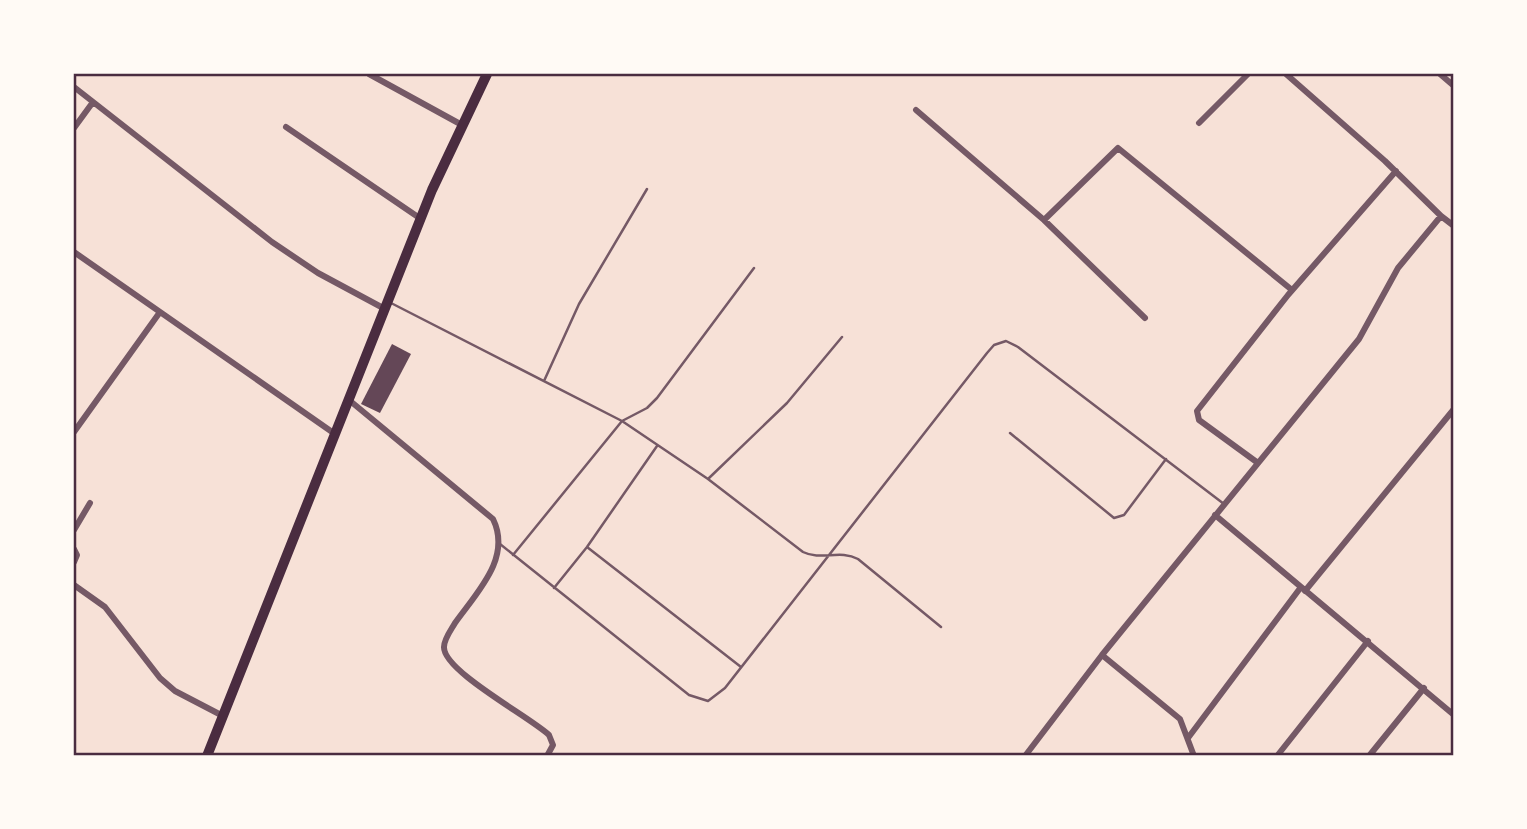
<svg xmlns="http://www.w3.org/2000/svg" width="1527" height="829" font-family="'Archivo Narrow',sans-serif">
<style>
.building{fill:#644757}
.lines{fill:none;stroke-linecap:round;stroke-linejoin:round}
.service{stroke:#755966;stroke-width:2.5}
.minor{stroke:#755966;stroke-width:6}
.primary{stroke:#4a2c40;stroke-width:10}
.neatline{fill:none;stroke:#4a2c40;stroke-width:2.5}
</style>
<rect width="100%" height="100%" fill="#f7e1d7"/>
<path class="building" d="M392,344l19,10 -31,59 -19,-9z"/>
<g class="lines">
<path class="service" d="M391,303l231,118 86,58 95,73c18,9 37,-3 55,7l83,68
M544,381l35,-77 68,-115
M1010,433l104,85 10,-3 42,-56
M708,479l79,-76 55,-66
M500,544l189,151 19,6 17,-13 262,-335 7,-8 12,-4 12,6 206,157
M587,547l154,120
M513,555l109,-134 25,-13 10,-10 97,-130
M554,588l33,-41 70,-101"/>
<path class="minor" d="M369,74l93,51
M1286,74l99,87 56,55
M1440,74l14,12
M74,87l198,155 46,31 67,36
M916,110l128,110 101,98
M1199,123l49,-49
M286,127l135,92
M74,128l19,-26
M1044,220l74,-72 174,142
M74,252l261,182
M349,400l144,119c19,39 -16,73 -38,104 -4,7 -11,16 -11,24 -1,24 86,70 105,88l4,10 -6,11
M74,432l86,-120
M1258,463l-59,-43 -2,-9 91,-116 108,-124
M1215,515l239,200
M74,530l16,-27
M74,549l3,6 -3,7
M74,585l31,22 55,71 15,13 48,25
M1305,591l149,-182
M1102,655l78,64 14,37
M1188,738l113,-151
M1025,756l77,-101 257,-316 39,-71 43,-52 13,10
M1277,756l91,-115
M1369,756l55,-68"/>
<path class="primary" d="M207,756l225,-566 55,-116"/>
</g>
<rect width="1527" height="829" fill="none" stroke="#fffaf5" stroke-width="150"/>
<rect x="75" y="75" width="1377" height="679" class="neatline"/>
</svg>
